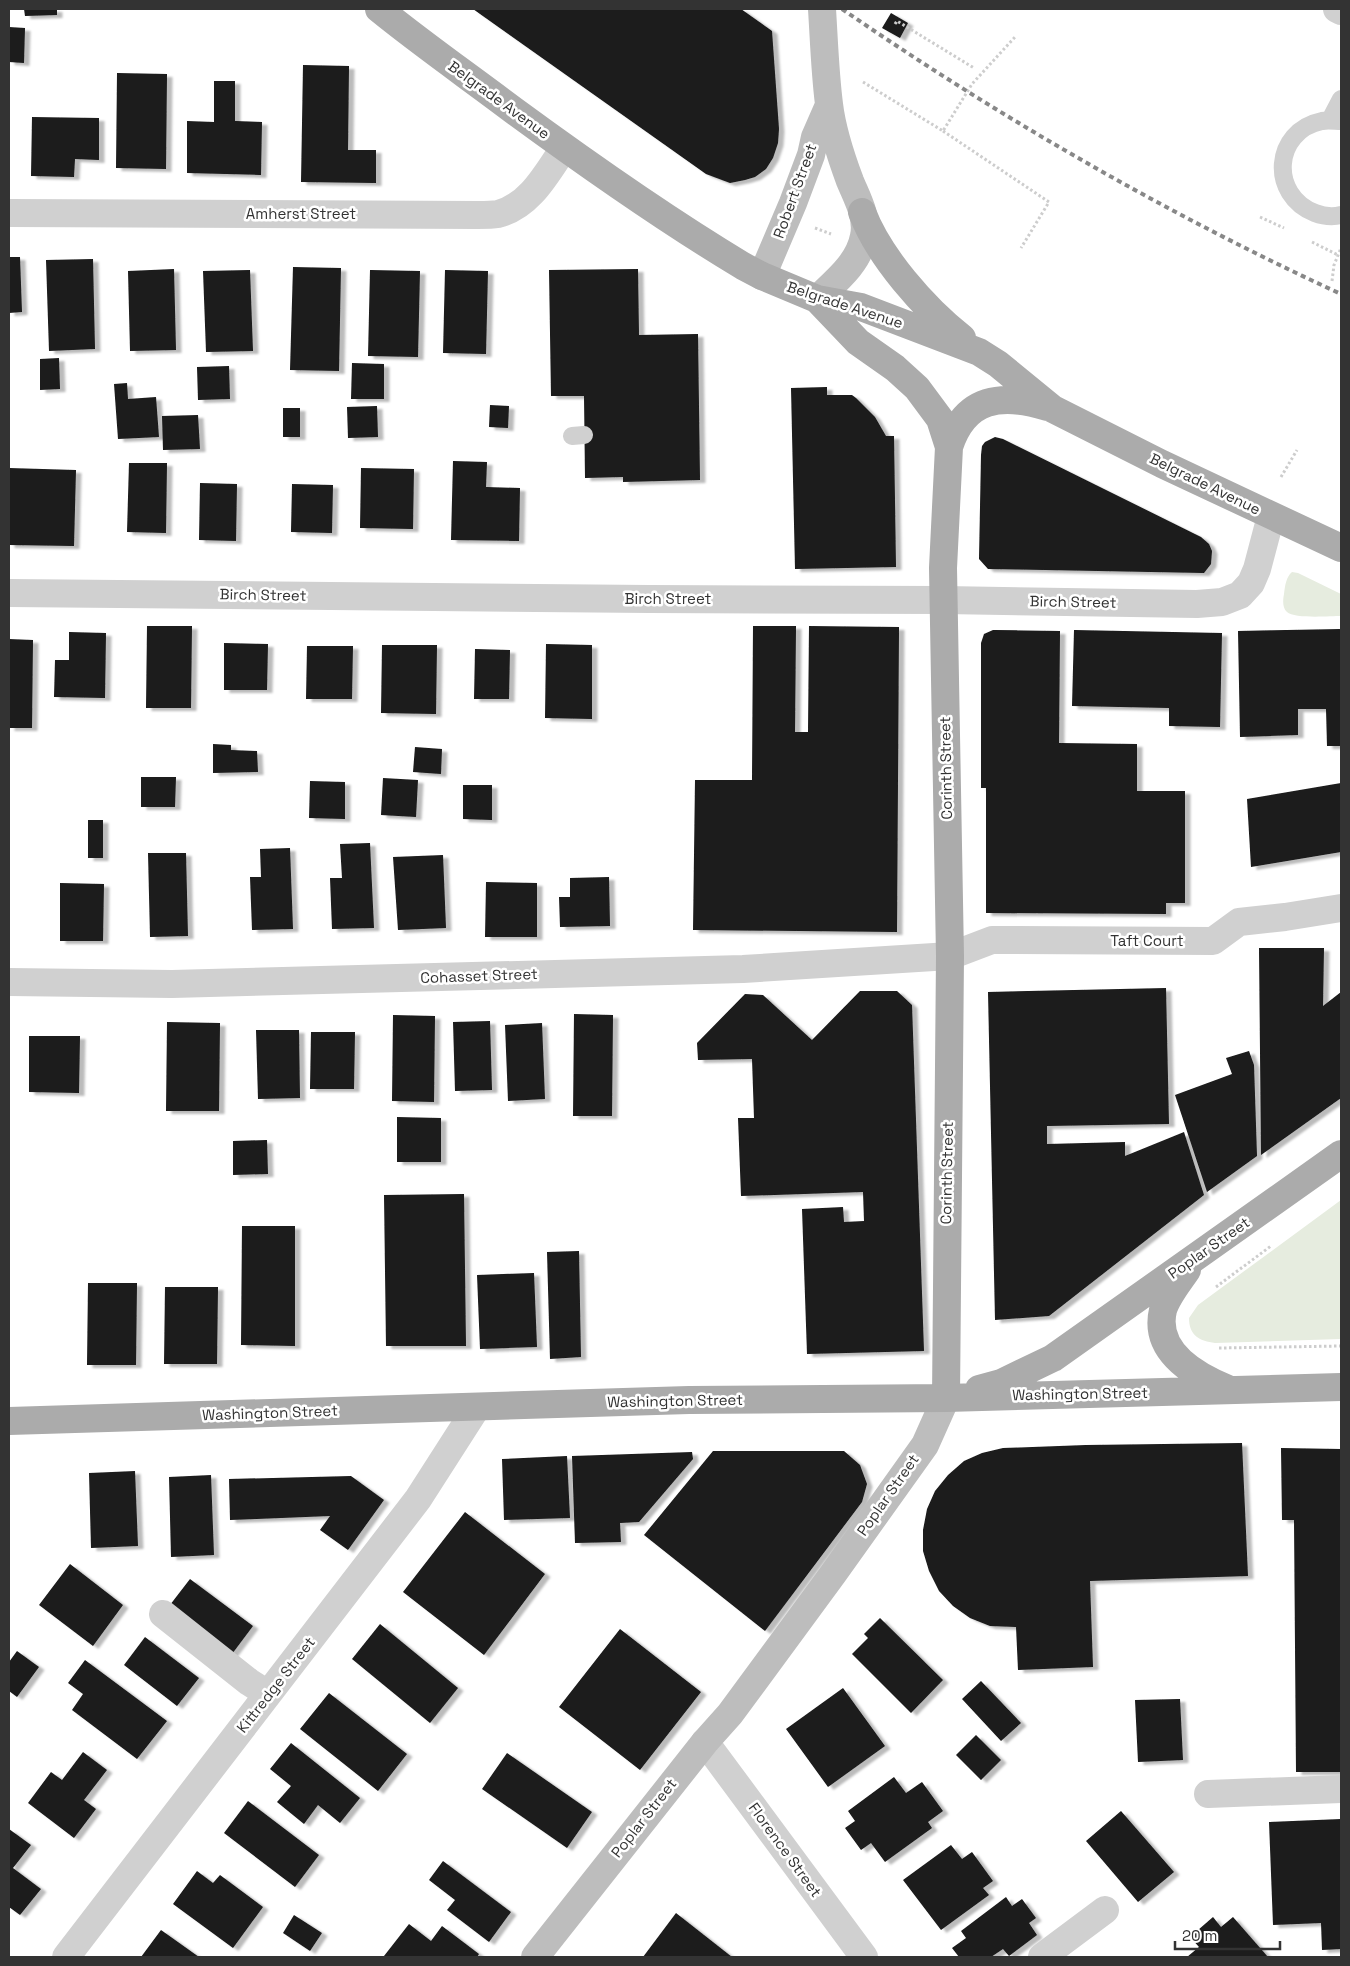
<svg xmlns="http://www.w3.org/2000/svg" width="1350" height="1966" font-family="'Space Grotesk',sans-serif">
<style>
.green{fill:#e6ecdf}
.building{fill:#1a1a1a;filter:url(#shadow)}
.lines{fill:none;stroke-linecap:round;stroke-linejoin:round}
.path{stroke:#cdcdcd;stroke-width:3;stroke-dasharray:2.5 2.5;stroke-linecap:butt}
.lane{stroke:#d0d0d0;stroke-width:18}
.street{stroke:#d0d0d0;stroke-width:28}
.secondary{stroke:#bdbdbd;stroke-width:28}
.primary{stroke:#ababab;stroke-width:28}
.rail{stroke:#888;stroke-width:4;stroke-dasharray:5 4;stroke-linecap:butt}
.labels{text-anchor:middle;stroke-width:5;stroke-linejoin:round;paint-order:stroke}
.street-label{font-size:15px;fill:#333;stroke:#fff}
</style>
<defs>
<filter id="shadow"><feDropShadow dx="5.5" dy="3" stdDeviation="1" flood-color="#0004"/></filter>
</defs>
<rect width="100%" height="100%" fill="#fff"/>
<path class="green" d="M1292,572l6,1 43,21v22c-11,0 -47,3 -54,-4 -5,-4 -4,-13 -3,-18 1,-8 2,-17 8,-22z
M1341,1200v139l-126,4c-15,-2 -26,-7 -26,-25l9,-13z"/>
<path class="building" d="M24,9h33v6l-32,1z
M473,9h268l31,22 7,98 -1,14 -5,15 -7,11 -11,8 -10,3 -15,3 -24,-9z
M891,13l17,10 -8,15 -18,-10z
M9,27l16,1 -1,35 -15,-1z
M303,65l46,1 -1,84h28v33l-75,-1z
M117,73l50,1 -1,95 -50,-1z
M214,81h21v40l27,1 -1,53 -74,-2v-52l27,1z
M32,117l67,1v42l-24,-1 -1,18 -43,-1z
M9,257h11l2,55 -13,1z
M93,259l2,90 -46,2 -3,-91z
M293,267l48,1 -2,103 -49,-1z
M174,269l2,81 -46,1 -2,-80z
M638,269l1,66 59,-1 2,146 -77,2v-5l-38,1 -1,-82h-33l-2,-126z
M250,270l3,81 -47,1 -3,-81z
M370,270l50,1 -2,86 -50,-1z
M445,270l43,1 -2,83 -43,-1z
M59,358l1,31 -20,1v-31z
M352,363l32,1v35h-33z
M229,366l1,33 -32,1 -1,-33z
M127,383l1,16 28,-2 3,40 -41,2 -4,-55z
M827,387v8h25l4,3 19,19 11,19h8l2,131 -101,2 -4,-181z
M490,405l19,1 -1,22 -19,-1z
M377,406l1,31 -30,1 -1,-31z
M283,408h17v29h-17z
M198,415l2,34 -37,1 -1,-34z
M995,437l8,2 198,98 8,7 3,7 -1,13 -7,9 -216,-4 -9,-10 2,-104 1,-9 3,-4z
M453,461l34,1 -1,25 34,1 -1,53 -68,-1z
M129,463h38l-1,70 -39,-1z
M9,468l67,2 -2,76 -65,-1z
M361,468l53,1 -1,60 -53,-1z
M200,483l37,1 -1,57 -37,-1z
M292,484l41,1 -1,48 -41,-1z
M147,626h45l-1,82h-45z
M753,626h43l-1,106h13l1,-106 90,1 -2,305 -204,-2 2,-150h57z
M1341,629v117h-14l-1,-37h-28v26l-58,2 -2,-106z
M993,630l67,1 -1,112 78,1v47h48v112h-19v11l-180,-1v-125h-5v-145l3,-9z
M1074,630l148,3 -2,94 -51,-1v-18l-97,-2z
M69,632l37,1 -1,65 -51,-1 1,-37h14z
M9,639l24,1 -1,88h-23z
M224,643l44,1 -1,46h-43z
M546,644l46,1v74l-47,-1z
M382,645h55l-1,69 -55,-1z
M307,646h46l-1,53h-46z
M475,649l35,1 -1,49h-35z
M213,744l18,1v5l26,1 1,21 -45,1z
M415,747l27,2 -1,25 -28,-2z
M141,777h35l-1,30h-34z
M383,778l35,2 -2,37 -35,-2z
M310,781l35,1v37l-36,-1z
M1341,783v69l-90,15 -4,-68z
M463,785h29v35l-29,-1z
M88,820h15v38h-15z
M370,843l4,85 -42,1 -2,-51h12l-2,-34z
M290,848l3,81 -41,1 -2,-53h11l-1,-28z
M148,853h38l2,83 -38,1z
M443,855l3,73 -48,2 -5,-73z
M609,877l1,49 -50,1 -1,-30h11v-19z
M486,882l51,1v54h-52z
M60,883l44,1 -1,57h-43z
M1259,948h65l-1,58 18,-14v106l-80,57z
M1166,988l3,136 -122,2v18l78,-2v14l59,-24 20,63 -155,121 -54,4 -7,-328z
M860,991h37l15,14 12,346 -117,3 -5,-145 41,-2 1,15 20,-1 -1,-29 -122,4 -3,-78h16l-2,-59 -54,1 -1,-17 48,-49 18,1 49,45z
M574,1014l39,1 -1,101h-39z
M393,1015l42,1 -1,86 -42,-1z
M490,1021l2,69 -37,1 -2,-69z
M167,1022l53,1 -1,88h-53z
M542,1023l3,76 -37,2 -3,-76z
M256,1030h43l1,68 -42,1z
M311,1032h44l-1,57h-44z
M29,1036h51l-1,57 -50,-1z
M1249,1051l5,14 3,91 -50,36 -32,-97 57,-21 -6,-16z
M397,1117l44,1v44h-44z
M267,1140l1,34 -35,1v-34z
M464,1194l2,152h-80l-2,-151z
M242,1226h53v120l-54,-1z
M579,1251l2,106 -31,2 -3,-107z
M534,1273l3,74 -57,2 -3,-74z
M88,1283h49l-1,82h-49z
M165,1287h53l-1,77h-53z
M1242,1443l6,133 -158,5 3,86 -75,3 -2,-43 -26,-1 -20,-8 -17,-12 -14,-15 -10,-20 -6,-20v-21l4,-21 8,-18 13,-16 16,-14 18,-8 21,-5 83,-3z
M1281,1448l60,1v323h-45l-2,-252h-12z
M713,1451h131l16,14 7,19 -5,18 -97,129 -121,-96z
M692,1452l1,7 -54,63 -19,1 1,19 -46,1 -3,-87z
M567,1456l3,62 -66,2 -2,-61z
M135,1471l3,75 -47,2 -2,-75z
M211,1475l3,80 -43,2 -2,-80z
M351,1476l33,24 -36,50 -28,-20 10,-14 -100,4 -1,-41z
M465,1512l80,62 -61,81 -81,-63z
M70,1564l53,41 -30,41 -54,-41z
M190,1579l63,47 -27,36 -63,-48z
M880,1618l63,62 -32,33 -59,-59 16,-16 -4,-4z
M380,1624l78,64 -28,35 -78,-64z
M620,1629l81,63 -61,78 -81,-63z
M145,1637l54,41 -22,28 -53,-41z
M17,1651l22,16 -22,30 -8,-6v-29z
M85,1660l82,61 -30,38 -65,-49 11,-16 -15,-11z
M981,1681l40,42 -20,18 -39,-42z
M843,1688l42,58 -57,41 -42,-58z
M329,1693l78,61 -29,37 -78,-62z
M1180,1699l3,61 -45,2 -3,-62z
M976,1735l25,25 -20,20 -25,-25z
M291,1743l69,55 -20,25 -22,-18 -14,19 -27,-22 14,-16 -21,-17z
M83,1752l24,18 -23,30 12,9 -22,29 -46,-35 23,-31 11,8z
M507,1753l85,59 -25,36 -85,-59z
M894,1777l12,16 16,-11 21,29 -15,11 4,6 -47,34 -14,-19 -10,7 -16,-22 10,-7 -7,-10z
M248,1801l71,54 -24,32 -71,-54z
M1121,1811l53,61 -36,30 -52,-61z
M1341,1819v130l-19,1 -1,-27 -48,2 -4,-103z
M9,1829l22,16 -18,23 28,21 -21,26 -11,-8z
M951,1845l11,14 10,-7 21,29 -10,7 6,7 -48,35 -38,-50z
M443,1861l68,51 -22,30 -42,-32 8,-10 -26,-20z
M197,1871l16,12 7,-8 43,32 -30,41 -60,-44z
M1006,1897l6,9 10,-7 14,19 -7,5 8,12 -28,21 -6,-7 -12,8h-32l-7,-9 14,-10 -5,-7z
M676,1913l56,44h-89z
M294,1915l28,18 -12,18 -27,-18z
M1213,1917l8,10 12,-10 35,40h-81l12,-10 -9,-10z
M409,1924l22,17 11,-15 37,28 -2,3h-91l-2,-1z
M161,1930l38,27h-58z"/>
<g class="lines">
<path class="path" d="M895,24l2,-3 77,47
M863,82l80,49 29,-47 43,-47
M943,131l106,71 -28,46
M1260,217l24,11
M815,228l16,6
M1312,242l26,13
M1332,281l2,-16 7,-17
M1281,477l16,-27
M1216,1287l55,-41
M1219,1348l122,-2"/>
<path class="lane" d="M1330,120l11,-21
M1341,121c-6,0 -13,-1 -19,0 -49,10 -53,74 -7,92 8,3 18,4 26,2
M572,436l12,-1"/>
<path class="street" d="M1337,9l4,2
M9,213l469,2c6,0 14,0 20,-1 32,-8 49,-41 66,-66
M9,593l640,6 295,1 253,4 25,-2 18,-7 11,-12 6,-14 14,-53
M9,982l163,2 571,-15 207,-13 42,-16 221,1 26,-19 46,-5 56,-9
M163,1614l86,68 19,12
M705,1742l159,215
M1208,1794l133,-5
M66,1957l352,-458 59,-92
M1042,1957l63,-47"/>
<path class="secondary" d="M762,276l31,-73 18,-48 4,-18 14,-32
M817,299c19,-18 42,-36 47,-63 4,-19 -7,-38 -14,-55 -9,-24 -18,-51 -21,-77 -4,-31 -5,-64 -7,-95
M535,1957l170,-215 25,-28 103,-140 92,-129 21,-47"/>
<path class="primary" d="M379,9c43,35 89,67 134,101 75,55 150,108 230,156l19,10 55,23 44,8 118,45 19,12 55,45 109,55 179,84
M862,212c17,45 62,96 100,126
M817,299l41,43 37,26 22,20 23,31 9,28 -6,121 7,388 -4,442
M949,447c16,-50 53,-54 98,-40
M1187,1270c-8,12 -20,26 -24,40 -10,42 33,66 65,79
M979,1389l22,-6 52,-25 288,-204
M9,1421l680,-21 257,-2 395,-11"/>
<path class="rail" d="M842,9c157,108 325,205 499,285"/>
</g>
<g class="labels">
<g class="street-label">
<text transform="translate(499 100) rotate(36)" y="5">Belgrade Avenue</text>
<text transform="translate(795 191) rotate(-70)" y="5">Robert Street</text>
<text x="301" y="219">Amherst Street</text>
<text transform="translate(845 305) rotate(18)" y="5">Belgrade Avenue</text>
<text transform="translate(1205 484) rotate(26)" y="5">Belgrade Avenue</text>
<text transform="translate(263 595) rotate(1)" y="5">Birch Street</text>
<text x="668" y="604">Birch Street</text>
<text transform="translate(1073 602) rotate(1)" y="5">Birch Street</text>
<text transform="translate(946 768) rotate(-91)" y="5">Corinth Street</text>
<text x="1147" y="946">Taft Court</text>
<text transform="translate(479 976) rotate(-2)" y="5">Cohasset Street</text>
<text transform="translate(947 1173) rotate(-89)" y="5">Corinth Street</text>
<text transform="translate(1209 1248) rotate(-35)" y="5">Poplar Street</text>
<text transform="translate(1080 1394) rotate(-1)" y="5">Washington Street</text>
<text transform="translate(675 1401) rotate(-1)" y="5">Washington Street</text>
<text transform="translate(270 1413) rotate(-2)" y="5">Washington Street</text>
<text transform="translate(888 1495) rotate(-55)" y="5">Poplar Street</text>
<text transform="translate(276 1685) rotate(-52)" y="5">Kittredge Street</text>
<text transform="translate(644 1818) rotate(-52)" y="5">Poplar Street</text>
<text transform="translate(785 1850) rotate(54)" y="5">Florence Street</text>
</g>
</g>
<rect width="1350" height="1966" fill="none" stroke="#333333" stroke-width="20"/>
<path d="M1175 1941v8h105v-8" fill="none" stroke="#333333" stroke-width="2.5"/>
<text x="1182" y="1941" font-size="15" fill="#333333" stroke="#ffffff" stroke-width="4" paint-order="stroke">20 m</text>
</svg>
